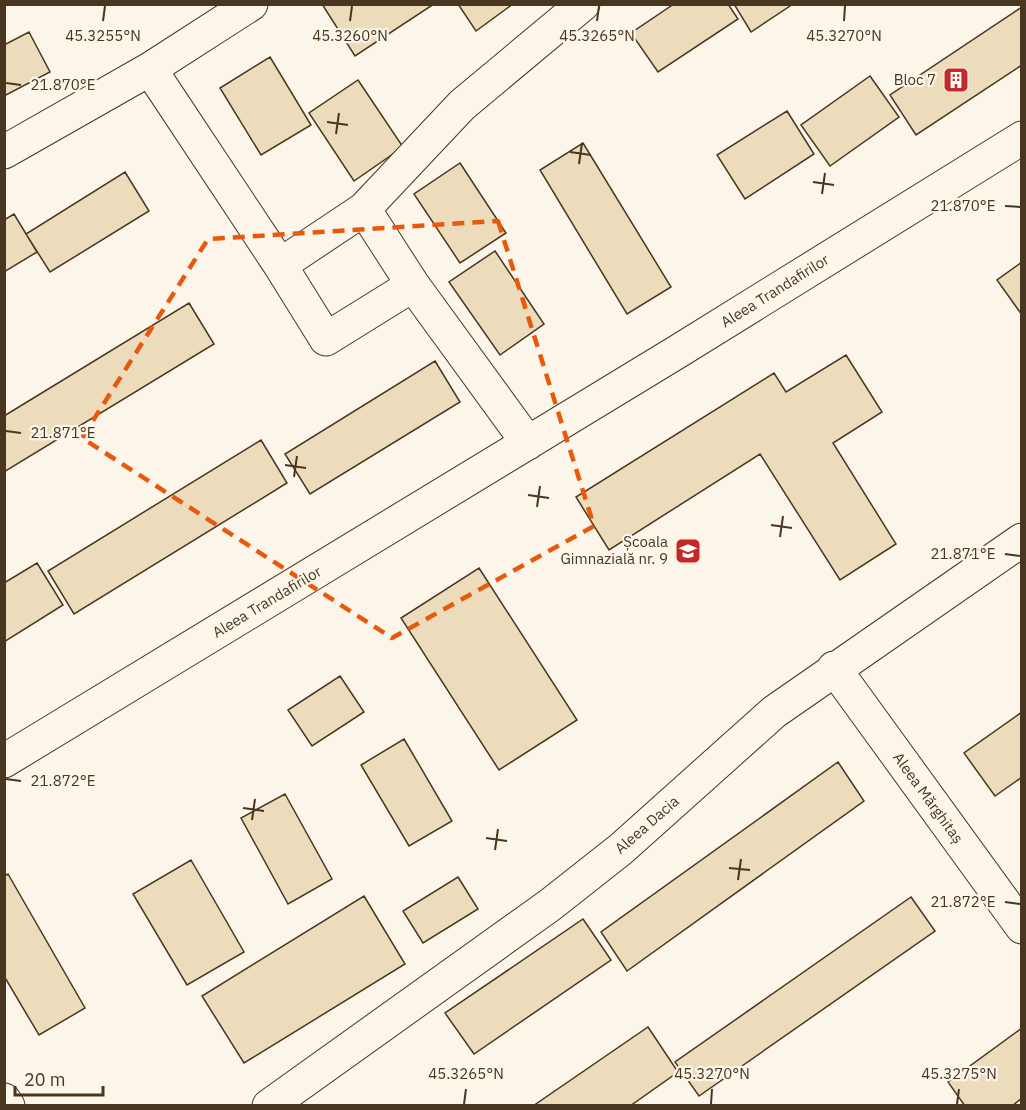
<svg xmlns="http://www.w3.org/2000/svg" width="1026" height="1110" font-family="'IBM Plex Sans',sans-serif">
<style>
.building{fill:#ecdcbc;stroke:#4a3520;stroke-width:1.5}
.lines{fill:none;stroke-linecap:round;stroke-linejoin:round}
.minor-casing{stroke:#4a3520;stroke-width:35}
.minor{stroke:#fbf6e9;stroke-width:33}
.marked{fill:none;stroke:#e8590c;stroke-width:4.5;stroke-dasharray:12 8;stroke-linejoin:round}
.ticks{fill:none;stroke:#4a3520;stroke-width:2}
.labels{text-anchor:middle;stroke-width:4.5;stroke-linejoin:round;paint-order:stroke}
.poi-label{font-size:15px;fill:#4a3520;stroke:#fbf6e9;text-anchor:end}
.street-label{font-size:15px;fill:#4a3520;stroke:#fbf6e9}
.ticks-label{font-size:15px;text-anchor:middle;fill:#4a3520;stroke:#fbf6e9;stroke-width:4.5;stroke-linejoin:round;paint-order:stroke}
</style>
<rect width="100%" height="100%" fill="#fbf6e9"/>
<path class="building" d="M322,4h112l-79,52z
M458,4h55l-37,27z
M674,4h54l10,15 -80,53 -27,-39z
M734,4h59l-42,28z
M1022,7v58l-106,70 -26,-40z
M29,32l21,40 -46,24v-51z
M270,57l41,68 -50,30 -41,-67z
M870,76l29,41 -69,49 -29,-41z
M358,80l45,67 -49,34 -45,-68z
M787,111l27,43 -69,45 -28,-44z
M583,143l88,144 -44,27 -87,-144z
M460,163l46,70 -46,30 -46,-69z
M125,172l24,39 -99,61 -24,-38z
M14,214l23,38 -33,20v-52z
M495,251l49,73 -44,31 -51,-73z
M1022,262v53l-25,-35z
M189,303l25,41 -210,128v-56z
M846,355l36,57 -49,31 63,101 -56,36 -80,-126 -151,96 -33,-53 198,-124 12,19z
M435,361l25,41 -150,92 -25,-40z
M261,440l26,43 -213,131 -26,-43z
M37,563l26,42 -59,37v-59z
M479,568l98,152 -78,50 -98,-152z
M340,676l24,36 -52,34 -24,-36z
M1022,712v65l-27,19 -31,-43z
M404,739l48,82 -43,25 -48,-81z
M838,762l26,39 -237,170 -26,-39z
M285,794l47,85 -44,25 -47,-86z
M191,860l53,92 -57,33 -54,-91z
M8,874l77,134 -46,27 -35,-59v-100z
M458,877l20,32 -55,34 -20,-32z
M364,896l41,68 -161,99 -42,-67z
M911,897l24,34 -236,165 -24,-34z
M583,919l28,41 -137,94 -29,-41z
M648,1027l30,45 -48,34h-97z
M1022,1028v70l-10,8h-47l-17,-24z"/>
<g class="lines">
<g class="minor-casing">
<path id="minor" d="M150,69l130,196 46,74 87,-54
M4,152l146,-83 101,-65
M364,209l49,76 115,158
M280,265l84,-56 98,-104 121,-101
M834,668l188,259
M4,761l673,-409 345,-214
M4,1100l4,6
M269,1106l281,-201 71,-56 153,-137 248,-172"/>
</g>
<use href="#minor" class="minor"/>
</g>
<path class="marked" d="M498,221l96,305 -202,112 -310,-200 126,-199z"/>
<path class="ticks" d="M103,21l2,-15M350,21l2,-15M597,21l2,-15M844,21l1,-15M6,83l15,2M327,122l21,3M336,134l3,-21M570,152l21,3M579,164l3,-21M813,182l21,3M822,194l3,-21M1005,206l15,1M6,431l15,2M285,465l21,3M294,477l3,-21M528,495l21,3M537,507l3,-21M771,525l21,3M780,537l3,-21M1005,554l15,2M6,779l15,2M243,808l21,3M252,820l3,-21M486,838l21,3M495,850l3,-21M729,868l21,2M738,880l3,-21M1005,902l15,2M464,1104l2,-15M711,1104l1,-15M957,1104l2,-15"/>
<defs>
<g id="building-square" transform="scale(1.35)"><rect x="-9" y="-9" width="18" height="18" rx="4" fill="#c62828" stroke="#fbf6e9"/><path d="M-4-6H4V6H1V3H-1V6H-4ZM-2.5-4.3h1.7v1.8h-1.7ZM.8-4.3h1.7v1.8H.8ZM-2.5-1h1.7V.8h-1.7ZM.8-1h1.7V.8H.8Z" fill="#fff"/></g>
<g id="school-square" transform="scale(1.35)"><rect x="-9" y="-9" width="18" height="18" rx="4" fill="#c62828" stroke="#fbf6e9"/><path d="M0-5L7-2L0 1L-7-2ZM-4 1L0 2.5L4 1V4Q0 6-4 4Z" fill="#fff"/></g>
</defs>
<g fill-rule="evenodd">
<use href="#building-square" x="956" y="80"/>
<use href="#school-square" x="688" y="551"/>
</g>
<g class="labels">
<g class="poi-label">
<text x="936" y="85">Bloc 7</text>
<text x="668" y="547">Școala<tspan x="668" dy="17">Gimnazială nr. 9</tspan></text>
</g>
<g class="street-label">
<text transform="translate(775 291) rotate(-32)" y="5">Aleea Trandafirilor</text>
<text transform="translate(267 602) rotate(-31)" y="5">Aleea Trandafirilor</text>
<text transform="translate(928 798) rotate(54)" y="5">Aleea Mărghitaș</text>
<text transform="translate(647 825) rotate(-41)" y="5">Aleea Dacia</text>
</g>
</g>
<g class="ticks-label">
<text x="103" y="41">45.3255°N</text>
<text x="350" y="41">45.3260°N</text>
<text x="597" y="41">45.3265°N</text>
<text x="844" y="41">45.3270°N</text>
<text x="63" y="90">21.870°E</text>
<text x="963" y="211">21.870°E</text>
<text x="63" y="438">21.871°E</text>
<text x="963" y="559">21.871°E</text>
<text x="63" y="786">21.872°E</text>
<text x="963" y="907">21.872°E</text>
<text x="466" y="1079">45.3265°N</text>
<text x="712" y="1079">45.3270°N</text>
<text x="959" y="1079">45.3275°N</text>
</g>
<rect width="1026" height="1110" fill="none" stroke="#4a3520" stroke-width="12"/>
<path d="M15 1086v9h88v-9" fill="none" stroke="#4a3520" stroke-width="3"/>
<text x="24" y="1086" font-size="18" fill="#4a3520" stroke="#fbf6e9" stroke-width="4.5" paint-order="stroke">20 m</text>
</svg>
